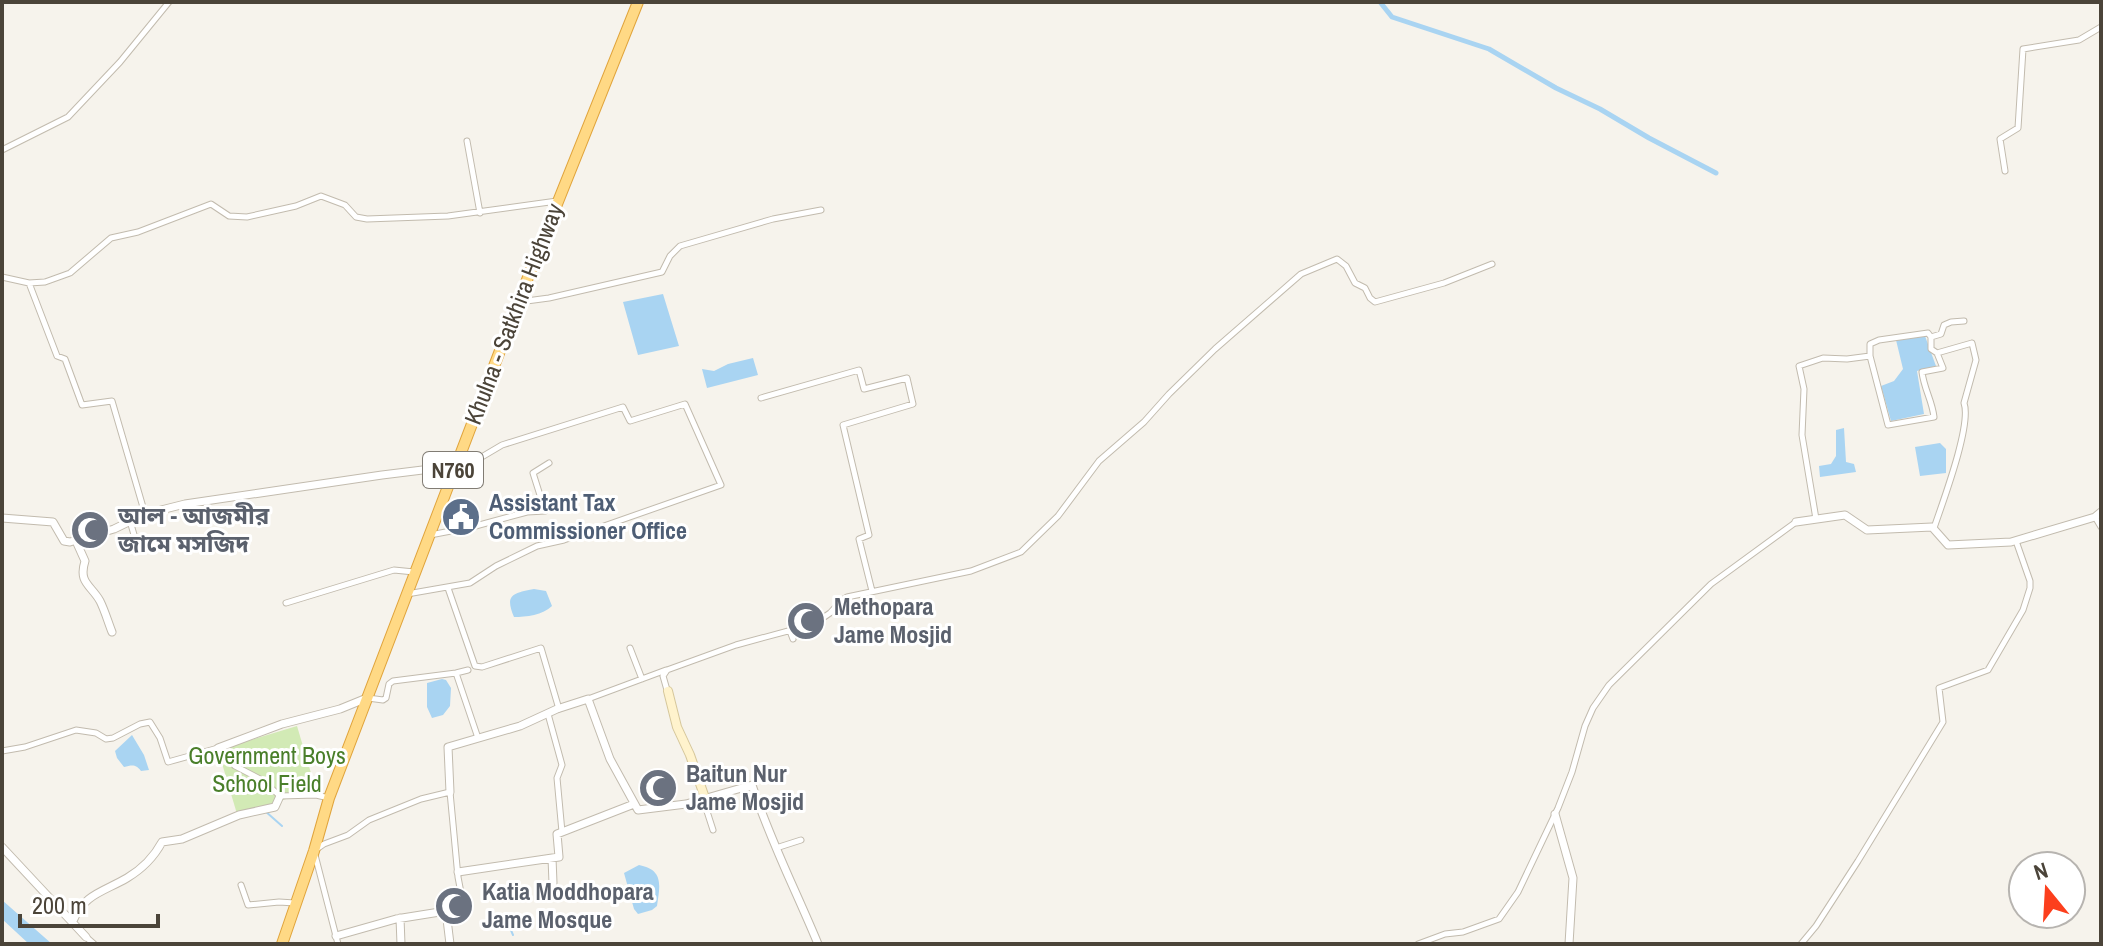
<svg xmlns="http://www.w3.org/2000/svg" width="2103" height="946" font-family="'Archivo Narrow','Noto Sans Bengali',sans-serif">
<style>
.green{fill:#d2eab5}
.water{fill:#a9d4f2}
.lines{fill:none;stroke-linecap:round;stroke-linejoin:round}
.stream{stroke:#a9d4f2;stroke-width:2}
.canal{stroke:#a9d4f2;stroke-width:5}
.minor-casing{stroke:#c2bbae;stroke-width:7}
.tertiary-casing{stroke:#c2bbae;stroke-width:9}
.secondary-casing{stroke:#d6c79b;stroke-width:10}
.trunk-casing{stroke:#e0a43c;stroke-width:12}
.minor{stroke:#fff;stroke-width:5}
.tertiary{stroke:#fff;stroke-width:7}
.secondary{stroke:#fff3cd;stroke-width:8}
.trunk{stroke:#ffd985;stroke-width:10}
.labels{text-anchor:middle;stroke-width:6;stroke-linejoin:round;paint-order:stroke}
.shield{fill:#fff;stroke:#817c74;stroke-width:2}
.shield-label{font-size:22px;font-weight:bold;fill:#4b4439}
.street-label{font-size:24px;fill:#4b4439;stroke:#fff}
.service-label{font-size:24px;font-weight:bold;fill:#4e5e75;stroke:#fff;text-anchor:start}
.worship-label{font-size:24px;font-weight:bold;fill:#5b616d;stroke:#fff;text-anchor:start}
.park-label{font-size:24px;fill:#4a7f2a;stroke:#fff}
</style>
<rect width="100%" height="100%" fill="#f6f3ec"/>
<path class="green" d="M297,726l19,64 -79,24 -19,-64z"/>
<path class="water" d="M663,294l16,52 -41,9 -15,-53z
M1925,336l11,30 -19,5 7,43 -33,7 -10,-35 13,-5 9,-12 -7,-29z
M753,358l5,17 -51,13 -5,-19 12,2 14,-7z
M1844,428l2,34 8,2 2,8 -36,5 -1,-11 12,-2 5,-8v-26z
M1940,443l6,6v24l-26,3 -5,-29z
M534,589l12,2 6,15c-9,9 -26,11 -38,11 -10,-23 0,-24 20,-28z
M442,679l4,1 5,8 -1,18 -7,9 -11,3 -5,-11v-24z
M132,735l12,20 5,15 -8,1c-5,-7 -9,-6 -17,-4l-7,-9 -2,-7z
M639,865c25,5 21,20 18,41l-5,4 -14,4 -4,-5 -10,-36z
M2,900l50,44h-23l-27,-25z"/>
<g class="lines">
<path class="stream" d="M265,811l17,15
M505,916l8,19"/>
<path class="canal" d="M1380,2l12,15 97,32 67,39 44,21 49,29 67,35"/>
<g class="minor-casing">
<path id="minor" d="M467,141l13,72
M2,150l66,-33 52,-55 49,-60
M2005,171l-5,-32 18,-11 5,-79 56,-9 22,-13
M2,277l27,6 16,-1 25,-9 41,-35 27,-6 73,-28 18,12 18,1 49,-11 25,-10 24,9 11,12 11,2 81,-3 109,-15
M29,283l28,73 8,3 17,46 30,-4 33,113
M519,302l30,-4 113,-26 8,-16 10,-10 93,-27 48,-9
M1931,337l-3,-4 -49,7 -9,4v12l18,69 46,-8c-2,-17 -10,-28 -12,-45l21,-4 -6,-15 -6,-4v-12l10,-3 3,-9 7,-3 13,-1
M761,398l98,-28 5,19 43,-11 6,26 -70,21 26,110 -10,4 13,52
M2095,517l6,10
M1816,519l-14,-84 2,-46 -5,-23 24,-8 24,1 23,-3
M130,521l7,24
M1934,528c8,-24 38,-103 30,-125l12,-43 -4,-17 -35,10
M430,535l42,-8 55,-15 18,-1 -12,-38 16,-10
M448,588l27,78 7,1 59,-19 18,61
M407,594l63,-11 26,-17 41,-20 27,-6 157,-55 -36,-81 -55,17 -7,-14 -121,38 -22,13 -22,2
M286,603l108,-33 20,2
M790,631l3,8
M630,648l12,31
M456,673l22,65
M667,690l-4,-14 4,-6 69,-25 78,-21 16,-11 12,-13 5,-3 124,-26 50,-19 37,-36 41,-55 45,-39 25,-28 46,-45 86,-75 36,-15 9,7 9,17 10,5 5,10 5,4 69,-19 48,-19
M368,698l15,2 3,-2 3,-14 4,-3 63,-8 12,-3
M588,699l78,-29
M548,714l14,51 -5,13 5,54
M2,751l23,-4 51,-17 20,3 10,6 7,-1 27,-14 10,-2 10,16 8,24 50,-14 17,18 27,14 18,16 36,-1 13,3
M703,799l10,31
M776,848l25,-8
M241,885l7,20 31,-3 16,1
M86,937l8,7
M338,944l-24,-93 10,-7 24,-9 21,-15 52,-21 29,-7 8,85 7,37 -18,3
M1418,944l27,-10 18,-2 36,-13 19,-27 40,-84 14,-36 13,-46 8,-18 16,-23 102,-101 85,-62
M1801,944l15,-18 42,-65 85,-139 -4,-34 49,-18 35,-60 7,-22v-7l-14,-40"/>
</g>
<g class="tertiary-casing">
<path id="tertiary" d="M2,518l51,4 11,19 6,1 44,-13 31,-15 40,-10 197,-29 73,-9
M1796,522l49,-7 22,15 65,-3 16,18 63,-3 84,-25 6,-5
M76,541l9,20c-7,22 6,24 15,40 5,10 8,21 12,31
M218,748l64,-24 58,-15 27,-11
M450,792l-2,-45 72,-21 37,-17 31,-10 22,60 28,51 48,-6 66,-19c18,55 44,106 66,159
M1555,814l18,64 -4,66
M2,847l84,90
M552,858l1,25
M458,872l101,-15 -2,-23 77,-30
M400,918l1,26
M73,921c11,-27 30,-29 54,-43 15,-9 27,-21 35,-36l20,-3 57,-24 36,-8 5,-11
M336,936l60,-17 50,-8 4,33"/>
</g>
<g class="secondary-casing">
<path id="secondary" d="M668,691l9,36 13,28 15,43"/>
</g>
<g class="trunk-casing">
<path id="trunk" d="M282,944l32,-93 15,-53 206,-539 103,-257"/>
</g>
<use href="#minor" class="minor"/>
<use href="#tertiary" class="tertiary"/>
<use href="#secondary" class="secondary"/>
<use href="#trunk" class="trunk"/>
</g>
<defs>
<g id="civic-disc" transform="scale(2)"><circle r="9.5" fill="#5c6f8a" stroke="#fff"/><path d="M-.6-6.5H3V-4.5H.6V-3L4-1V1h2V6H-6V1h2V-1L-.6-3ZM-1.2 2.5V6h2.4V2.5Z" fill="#fff"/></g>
<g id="mosque-disc" transform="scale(2)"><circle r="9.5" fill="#6b7280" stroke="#fff"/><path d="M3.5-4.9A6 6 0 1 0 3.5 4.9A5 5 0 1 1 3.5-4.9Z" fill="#fff"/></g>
</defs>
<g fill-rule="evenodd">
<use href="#civic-disc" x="461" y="517"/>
<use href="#mosque-disc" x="90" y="530"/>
<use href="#mosque-disc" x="806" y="621"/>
<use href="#mosque-disc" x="658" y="788"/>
<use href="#mosque-disc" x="454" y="906"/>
</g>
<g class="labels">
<rect class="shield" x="423" y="452" width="60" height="36" rx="6"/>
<g class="shield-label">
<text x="453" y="478">N760</text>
</g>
<g class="street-label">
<text transform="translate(514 314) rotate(-69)" y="8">Khulna - Satkhira Highway</text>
</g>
<g class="service-label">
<text x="489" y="511">Assistant Tax<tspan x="489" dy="28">Commissioner Office</tspan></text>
</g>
<g class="worship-label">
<text x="118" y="524">আল - আজমীর<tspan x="118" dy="28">জামে মসজিদ</tspan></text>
<text x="834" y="615">Methopara<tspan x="834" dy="28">Jame Mosjid</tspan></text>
<text x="686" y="782">Baitun Nur<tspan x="686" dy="28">Jame Mosjid</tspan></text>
<text x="482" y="900">Katia Moddhopara<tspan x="482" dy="28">Jame Mosque</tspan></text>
</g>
<g class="park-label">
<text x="267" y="764">Government Boys<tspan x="267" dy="28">School Field</tspan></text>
</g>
</g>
<rect width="2103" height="946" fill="none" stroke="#4b4439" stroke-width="8"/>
<g transform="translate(2047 890) rotate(342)"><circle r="38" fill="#ffffff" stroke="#b7b4b0" stroke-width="2"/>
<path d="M0-6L14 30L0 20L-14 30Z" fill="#fc3f1d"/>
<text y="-12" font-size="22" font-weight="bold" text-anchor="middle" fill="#4b4439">N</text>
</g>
<path d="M20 914v12h138v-12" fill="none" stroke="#4b4439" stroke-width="4"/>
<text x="32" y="914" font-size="24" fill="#4b4439" stroke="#ffffff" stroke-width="6" paint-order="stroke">200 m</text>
</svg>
